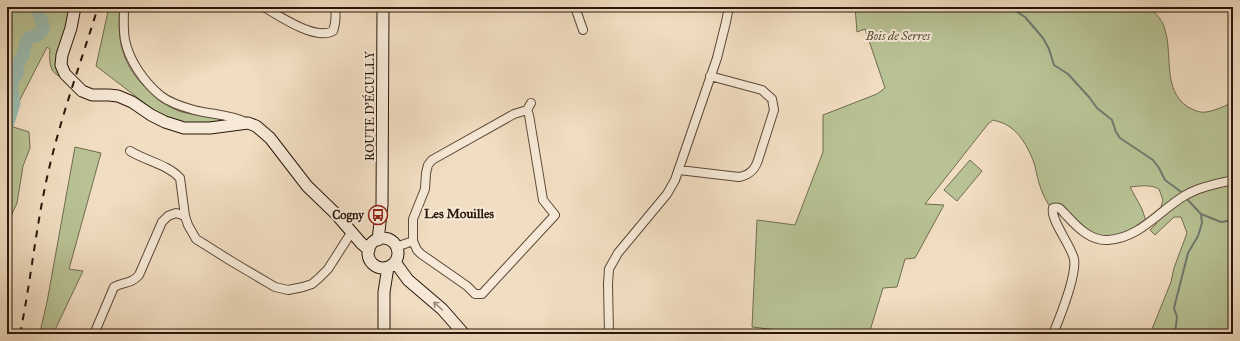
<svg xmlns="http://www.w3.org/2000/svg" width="1240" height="341" font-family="'IM FELL Great Primer',serif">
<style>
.green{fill:#b8c294;stroke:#716c50}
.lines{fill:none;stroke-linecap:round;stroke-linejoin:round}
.stream{stroke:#6e7a6e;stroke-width:2}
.river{stroke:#9bbcb0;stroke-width:13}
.street-casing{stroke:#5c4838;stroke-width:10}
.secondary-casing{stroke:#2a160b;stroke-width:13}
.street{stroke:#f6e9d7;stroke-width:8}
.secondary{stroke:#f6e9d7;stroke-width:11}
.rail{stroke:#2a160b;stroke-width:2;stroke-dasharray:7 7;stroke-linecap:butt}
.oneway{stroke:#9a8a7b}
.labels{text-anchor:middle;stroke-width:4;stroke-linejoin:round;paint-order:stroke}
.park-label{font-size:12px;font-style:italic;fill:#554a34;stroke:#f6e9d7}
.street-label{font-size:12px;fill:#2a160b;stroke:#f6e9d7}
.poi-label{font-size:12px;font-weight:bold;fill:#2a160b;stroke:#f6e9d7;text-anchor:end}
.neighbourhood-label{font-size:13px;font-weight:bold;fill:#2a160b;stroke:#f6e9d7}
</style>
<rect width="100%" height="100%" fill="#f1ddc1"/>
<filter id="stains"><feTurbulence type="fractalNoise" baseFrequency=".005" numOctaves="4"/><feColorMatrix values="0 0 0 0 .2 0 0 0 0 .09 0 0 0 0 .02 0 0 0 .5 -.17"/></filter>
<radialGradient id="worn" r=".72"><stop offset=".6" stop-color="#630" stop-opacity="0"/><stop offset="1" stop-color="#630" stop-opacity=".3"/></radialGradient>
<path class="green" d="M7,7h68l-13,70c-13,-3 -13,-17 -12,-28l-3,-2 -40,78 22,7 1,16 -7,18 -6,37 -10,22z
M109,7h11c-4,39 5,65 36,90 7,5 14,11 23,14 11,4 23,3 34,5 7,1 14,3 21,5l-48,4 -27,-11 -63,-48z
M855,7h294c7,7 14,13 16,23 8,25 -3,60 23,77 6,3 11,6 18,5 9,-1 18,-6 26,-9l1,-3v234h-83l21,-52 3,-14 13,-35 -6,-16h-7l-19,18 -5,-5 6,-6 7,-24 -4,-11c-9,-5 -19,-3 -29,-2l12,22 5,15 -15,9 -33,6 -38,-30h-9c-10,-12 -14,-28 -17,-43 -4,-13 -13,-31 -25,-39 -5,-4 -11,-5 -17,-7l-5,4 -63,80 19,1 -29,53 -10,1 -8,28 -14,1 -14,46h-59l-58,-7 5,-107 38,5 28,-73v-37l54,-21 8,-6 -20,-59 -8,3z
M75,147l26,6 -32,116 14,2 -29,61 4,2h-18v-2l7,-30z
M970,160l12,11 -25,30 -13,-11z"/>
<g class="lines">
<path class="stream" d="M1013,7v2l12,8 18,21 6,11 5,16 14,9 21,23 8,11 15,12 4,12 4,6 33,22 6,8 6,12 19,14
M1201,214l20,8 12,-2
M1175,334l2,-17 -3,-9 14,-55 10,-17 4,-13 -1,-9 -15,-16"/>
<path class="river" d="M7,126l7,-23 -3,-17 3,-8 3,-4 1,-10 5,-9 3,-13 3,-4 9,-3 5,-6v-4l-6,-18"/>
<g class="street-casing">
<path id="street" d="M124,7c0,11 -1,22 1,33 4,21 20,43 36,56 9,7 22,11 33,14 20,5 35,4 54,13
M264,7c15,9 52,34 69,24 3,-8 3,-16 2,-24
M575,7l8,23
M527,110l4,-7
M130,151c16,10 37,13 50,27l5,38
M679,170l60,7c12,-2 17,-9 20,-20l15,-47 -2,-11 -10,-9 -52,-14
M396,247l17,-6v-22l12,-30 1,-16 2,-8 4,-5 82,-46 13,-4 2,5 14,85 12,15 -73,79h-7l-8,-8 -46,-32 -4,-4 -4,-9
M94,334l20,-47c10,-6 16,-2 25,-12l23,-53 6,-6 8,-3 9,3 3,9 8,14 35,22 44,26 13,3 15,-3 9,-3 7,-6 9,-9 23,-36
M609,334l-1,-50 1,-15 9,-16 49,-59 8,-14 42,-122 9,-36 3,-15
M1053,334c7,-17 24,-58 21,-75 -3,-14 -24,-39 -21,-51 3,-1 3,-1 6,0 3,2 6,6 8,8 11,12 24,25 41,24 32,-2 51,-29 76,-44 15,-9 32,-12 49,-16"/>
</g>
<g class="secondary-casing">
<path id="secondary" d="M75,7l-4,21 -9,27 -1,10 4,9 17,17 10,4h17l9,1 14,6 19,13 14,7 19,6h26l38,-5 8,3 14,12 37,48 29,28 25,29 8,7
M368 253a15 15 0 1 1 30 0a15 15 0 1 1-30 0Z
M378,240l4,-35 1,-198
M395,262l13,18 34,29 22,25
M384,334v-42l4,-25"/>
</g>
<use href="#street" class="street"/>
<use href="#secondary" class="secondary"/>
<path class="rail" d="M20,334c11,-54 16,-108 28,-161 13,-57 33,-111 50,-166"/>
</g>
<defs><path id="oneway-shaft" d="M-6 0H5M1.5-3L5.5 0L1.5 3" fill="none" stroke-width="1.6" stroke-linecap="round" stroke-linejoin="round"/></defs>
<use class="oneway" href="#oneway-shaft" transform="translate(438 306) rotate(-138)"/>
<defs>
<g id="bus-ring" transform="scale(1)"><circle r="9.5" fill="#f6e9d7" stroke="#8f2418" stroke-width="1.5"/><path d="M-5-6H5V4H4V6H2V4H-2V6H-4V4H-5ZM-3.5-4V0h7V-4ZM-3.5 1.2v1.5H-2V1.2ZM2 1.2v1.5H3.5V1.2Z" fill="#8f2418"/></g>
</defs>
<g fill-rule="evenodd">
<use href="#bus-ring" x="378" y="215"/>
</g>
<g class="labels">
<g class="park-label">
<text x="898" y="40">Bois de Serres</text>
</g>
<g class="street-label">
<text transform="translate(370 106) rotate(-90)" y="4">ROUTE D'ÉCULLY</text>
</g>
<g class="poi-label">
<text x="364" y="219">Cogny</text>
</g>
<g class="neighbourhood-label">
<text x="459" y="218">Les Mouilles</text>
</g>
</g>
<rect width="1240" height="341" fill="none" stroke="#f1ddc1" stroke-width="24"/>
<rect x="8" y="8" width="1224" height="325" fill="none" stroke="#2a160b" stroke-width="2"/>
<rect x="12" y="12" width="1216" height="317" fill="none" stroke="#2a160b"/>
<rect width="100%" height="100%" filter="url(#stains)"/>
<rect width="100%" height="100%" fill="url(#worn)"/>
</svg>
